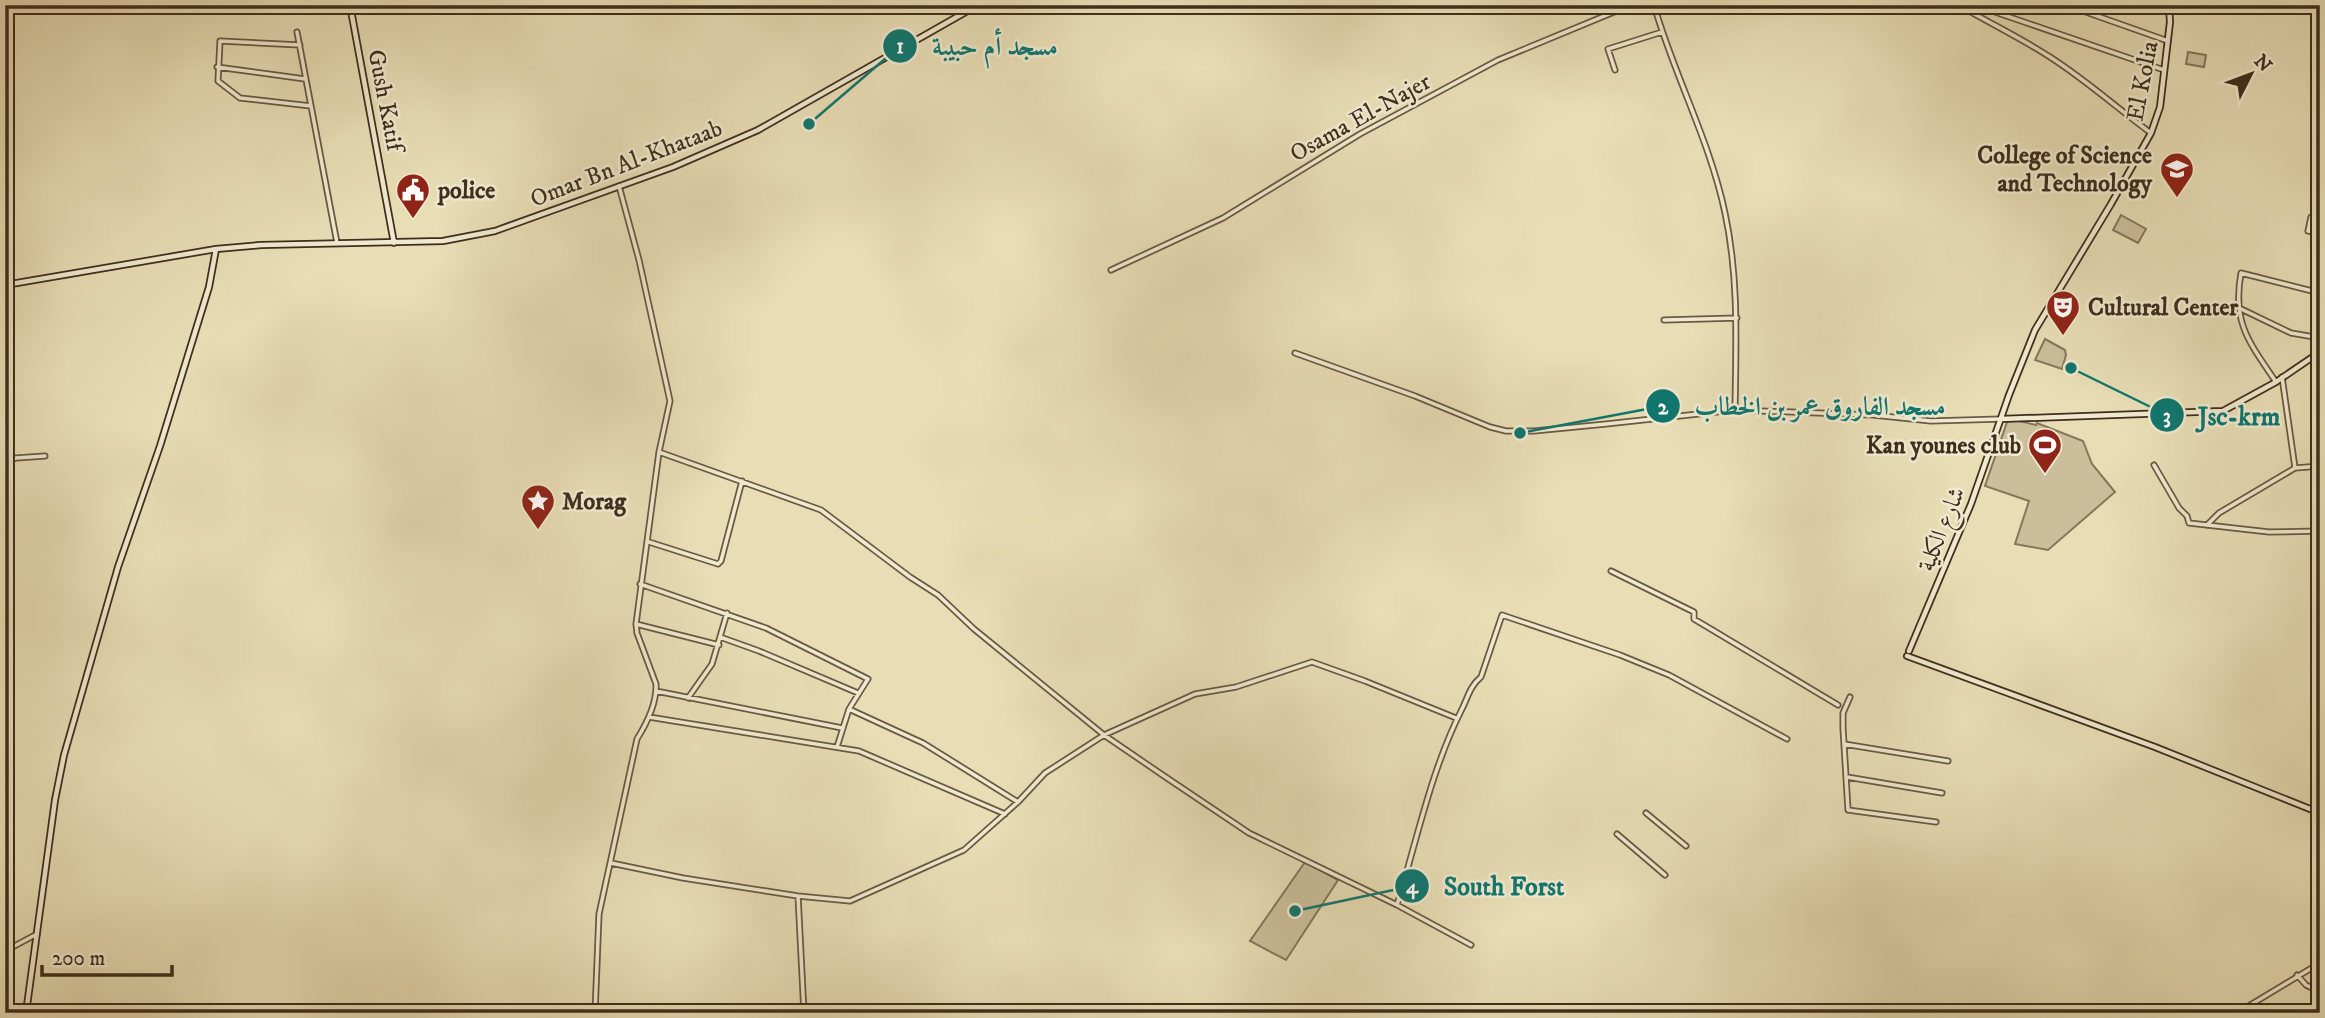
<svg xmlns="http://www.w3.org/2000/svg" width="2325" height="1018" font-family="'IM FELL DW Pica',Amiri,serif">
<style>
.green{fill:#cbbf9b;stroke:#85765c;stroke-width:2}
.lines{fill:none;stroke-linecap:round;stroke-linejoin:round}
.street-casing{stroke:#695a44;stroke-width:7}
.secondary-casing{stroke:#3f2e1e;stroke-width:8}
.street{stroke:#f0e9cf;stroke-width:3.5}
.secondary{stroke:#f0e9cf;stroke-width:4.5}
.labels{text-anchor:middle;stroke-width:5;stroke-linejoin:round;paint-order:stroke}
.street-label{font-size:24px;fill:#3f2e1e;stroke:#f0e9cf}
.poi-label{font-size:24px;font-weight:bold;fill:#3f2e1e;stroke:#f0e9cf;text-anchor:start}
.leader{fill:none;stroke:#0f766e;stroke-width:2.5}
.callout-dot{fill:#0f766e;stroke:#f0e9cf;stroke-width:2.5}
.mark-label{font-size:21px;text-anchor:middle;font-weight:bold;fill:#fff}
.callout-label{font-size:26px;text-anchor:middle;font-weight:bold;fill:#0f766e;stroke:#f0e9cf;stroke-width:5;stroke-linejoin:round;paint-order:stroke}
</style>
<rect width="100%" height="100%" fill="#e8ddb5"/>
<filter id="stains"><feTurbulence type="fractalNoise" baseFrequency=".00286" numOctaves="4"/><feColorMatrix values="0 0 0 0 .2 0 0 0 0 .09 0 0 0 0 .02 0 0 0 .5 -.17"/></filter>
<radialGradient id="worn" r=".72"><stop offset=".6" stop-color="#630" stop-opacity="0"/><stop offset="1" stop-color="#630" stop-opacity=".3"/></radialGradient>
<path class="green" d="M2188,52l18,3 -2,12 -18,-3z
M2121,215l25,14 -8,14 -25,-13z
M2045,339l20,11 1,5 -4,14 -27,-9z
M2011,419l25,6 1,-2 46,18 9,23 23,28 -67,58 -33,-6 14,-43 -44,-15 22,-64z
M1305,862l33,18 -52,80 -36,-19z"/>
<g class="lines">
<g class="street-casing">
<path id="street" d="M1654,5c20,70 56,136 71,208 14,65 11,130 10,197
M1959,5c30,18 62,33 91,52 36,23 67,51 101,76
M2066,5l102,36
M1992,11l172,59
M1974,14l5,-9
M5,29l6,-24
M297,32l40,211
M300,45l-80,-4 -2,40 22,17 71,8
M217,67l88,12
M1615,70l-7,-21 54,-17
M2311,217l-3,14 12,2
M1111,270l112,-52 137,-84 138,-74 133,-55
M2237,307l54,26 29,5
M1664,320l73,-2
M1295,353l120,43 75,31 16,4h28l72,-7 129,-14 138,5 58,6 70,-2
M2282,377l13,91
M2276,382c-27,-40 -44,-59 -35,-109l79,20
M659,452l162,58 89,67 28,18 36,34 130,106 63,43 82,55 148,72 74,40
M5,461l11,-3 29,-2
M2154,465l25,43 8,8 2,7 80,9 51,-1
M2207,525l12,-12 76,-45 25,-2
M649,542l69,22 3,-3 21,-80
M1611,571l83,41v7l144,86
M640,584l126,44 102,51 -19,30 -12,38
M636,624l83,21
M720,637l39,14 99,42
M656,691l186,37
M1850,697l-7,16v15l5,82 88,12
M688,698l24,-34 15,-51
M849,709l74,34 95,59
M649,717l210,34 146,63
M1844,744l104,17
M1847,777l95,16
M1646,813l40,33
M1617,834l48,41
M611,863l72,15 115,18 52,5 114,-51 54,-48 27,-29 59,-38 91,-41 41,-7 76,-25 53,19 91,37
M798,896l6,117
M1397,905c20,-65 34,-135 65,-196 6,-12 8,-23 19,-32l21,-62 118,40 49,20 118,64
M5,951l32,-17
M2297,975l9,10 14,7
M595,1013l4,-99 38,-175c10,-16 20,-36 19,-55l-19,-51 -1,-9 23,-172 11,-51 -31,-141 -20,-74
M2237,1013l83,-50"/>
</g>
<g class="secondary-casing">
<path id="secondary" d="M350,5l44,238
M5,285l211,-36 45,-4 182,-4 52,-10 178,-64 85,-37 220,-125
M2001,419l222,-8 53,-29 44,-30
M1909,651l62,-147 38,-109 26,-65 76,-126 40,-71 9,-26 10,-85 -1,-17
M1907,656l248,91 165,66
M26,1013l29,-213 9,-45 54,-188 42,-121 49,-159 7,-38"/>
</g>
<use href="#street" class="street"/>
<use href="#secondary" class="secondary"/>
</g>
<defs>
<g id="university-pin" transform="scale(1.75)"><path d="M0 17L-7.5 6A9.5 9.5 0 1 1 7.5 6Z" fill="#8f2418" stroke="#f0e9cf"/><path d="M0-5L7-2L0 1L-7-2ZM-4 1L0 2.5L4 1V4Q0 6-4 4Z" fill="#fff"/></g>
<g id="civic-pin" transform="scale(1.75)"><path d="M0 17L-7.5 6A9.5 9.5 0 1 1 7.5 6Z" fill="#8f2418" stroke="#f0e9cf"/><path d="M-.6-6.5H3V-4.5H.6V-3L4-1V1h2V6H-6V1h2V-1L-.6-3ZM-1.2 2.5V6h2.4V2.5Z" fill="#fff"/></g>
<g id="theatre-pin" transform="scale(1.75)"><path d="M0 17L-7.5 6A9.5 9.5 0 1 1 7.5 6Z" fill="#8f2418" stroke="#f0e9cf"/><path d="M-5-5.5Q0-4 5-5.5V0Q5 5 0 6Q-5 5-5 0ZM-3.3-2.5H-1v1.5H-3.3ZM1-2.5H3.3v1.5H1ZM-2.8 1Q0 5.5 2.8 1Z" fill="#fff"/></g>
<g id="stadium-pin" transform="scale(1.75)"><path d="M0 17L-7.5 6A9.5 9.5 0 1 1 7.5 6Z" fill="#8f2418" stroke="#f0e9cf"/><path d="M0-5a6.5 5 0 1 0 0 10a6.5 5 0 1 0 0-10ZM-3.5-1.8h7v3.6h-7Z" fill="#fff"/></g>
<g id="sight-pin" transform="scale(1.75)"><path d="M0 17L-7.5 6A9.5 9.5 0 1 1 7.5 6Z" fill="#8f2418" stroke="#f0e9cf"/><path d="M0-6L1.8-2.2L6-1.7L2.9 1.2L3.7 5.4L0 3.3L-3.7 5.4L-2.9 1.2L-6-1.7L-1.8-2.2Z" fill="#fff"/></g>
</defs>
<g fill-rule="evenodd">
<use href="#university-pin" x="2177" y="169"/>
<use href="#civic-pin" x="413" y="190"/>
<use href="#theatre-pin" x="2063" y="307"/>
<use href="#stadium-pin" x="2045" y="445"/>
<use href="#sight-pin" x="538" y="501"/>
</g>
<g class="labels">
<g class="street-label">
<text transform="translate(2142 81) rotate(-79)" y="8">El Kolia</text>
<text transform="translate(386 100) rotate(79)" y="8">Gush Katif</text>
<text transform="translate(1360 117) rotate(-29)" y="8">Osama El-Najer</text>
<text transform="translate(626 163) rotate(-21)" y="8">Omar Bn Al-Khataab</text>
<text transform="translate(1941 529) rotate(-68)" y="8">شارع الكلية</text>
</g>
<g class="poi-label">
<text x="2152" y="163" text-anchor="end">College of Science<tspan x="2152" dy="28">and Technology</tspan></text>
<text x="438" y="198">police</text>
<text x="2088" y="315">Cultural Center</text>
<text x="2021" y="453" text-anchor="end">Kan younes club</text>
<text x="562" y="509">Morag</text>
</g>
</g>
<path class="leader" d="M809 124L900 46M1520 433L1663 406M2071 368L2167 415M1295 911L1412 886"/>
<g class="callout-dot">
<circle cx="809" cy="124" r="7"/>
<circle cx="1520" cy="433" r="7"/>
<circle cx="2071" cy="368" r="7"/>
<circle cx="1295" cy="911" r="7"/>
<circle cx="900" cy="46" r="18"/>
<circle cx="1663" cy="406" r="18"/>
<circle cx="2167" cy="415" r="18"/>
<circle cx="1412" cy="886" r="18"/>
</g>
<g class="mark-label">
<text x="900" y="53">1</text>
<text x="1663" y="414">2</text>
<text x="2167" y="423">3</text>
<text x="1412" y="893">4</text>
</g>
<g class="callout-label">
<text x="995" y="55">مسجد أم حبيبة</text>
<text x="1820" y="415">مسجد الفاروق عمر بن الخطاب</text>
<text x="2239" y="425">Jsc-krm</text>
<text x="1504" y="895">South Forst</text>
</g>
<rect width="2325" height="1018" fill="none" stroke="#e8ddb5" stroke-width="28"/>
<rect x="7" y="7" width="2311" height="1004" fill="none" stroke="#3f2e1e" stroke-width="3.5"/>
<rect x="14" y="14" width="2297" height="990" fill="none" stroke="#3f2e1e" stroke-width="2"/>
<g transform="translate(2251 74) rotate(48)" stroke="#f0e9cf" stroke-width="5" paint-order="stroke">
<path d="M0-5L12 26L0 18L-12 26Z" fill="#3f2e1e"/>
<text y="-10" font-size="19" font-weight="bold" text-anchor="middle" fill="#3f2e1e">N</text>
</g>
<path d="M42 965v10h130v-10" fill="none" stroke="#3f2e1e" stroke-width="3.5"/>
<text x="52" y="965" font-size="21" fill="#3f2e1e" stroke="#f0e9cf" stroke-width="5" paint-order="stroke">200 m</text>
<rect width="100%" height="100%" filter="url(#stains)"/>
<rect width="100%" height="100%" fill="url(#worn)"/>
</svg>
